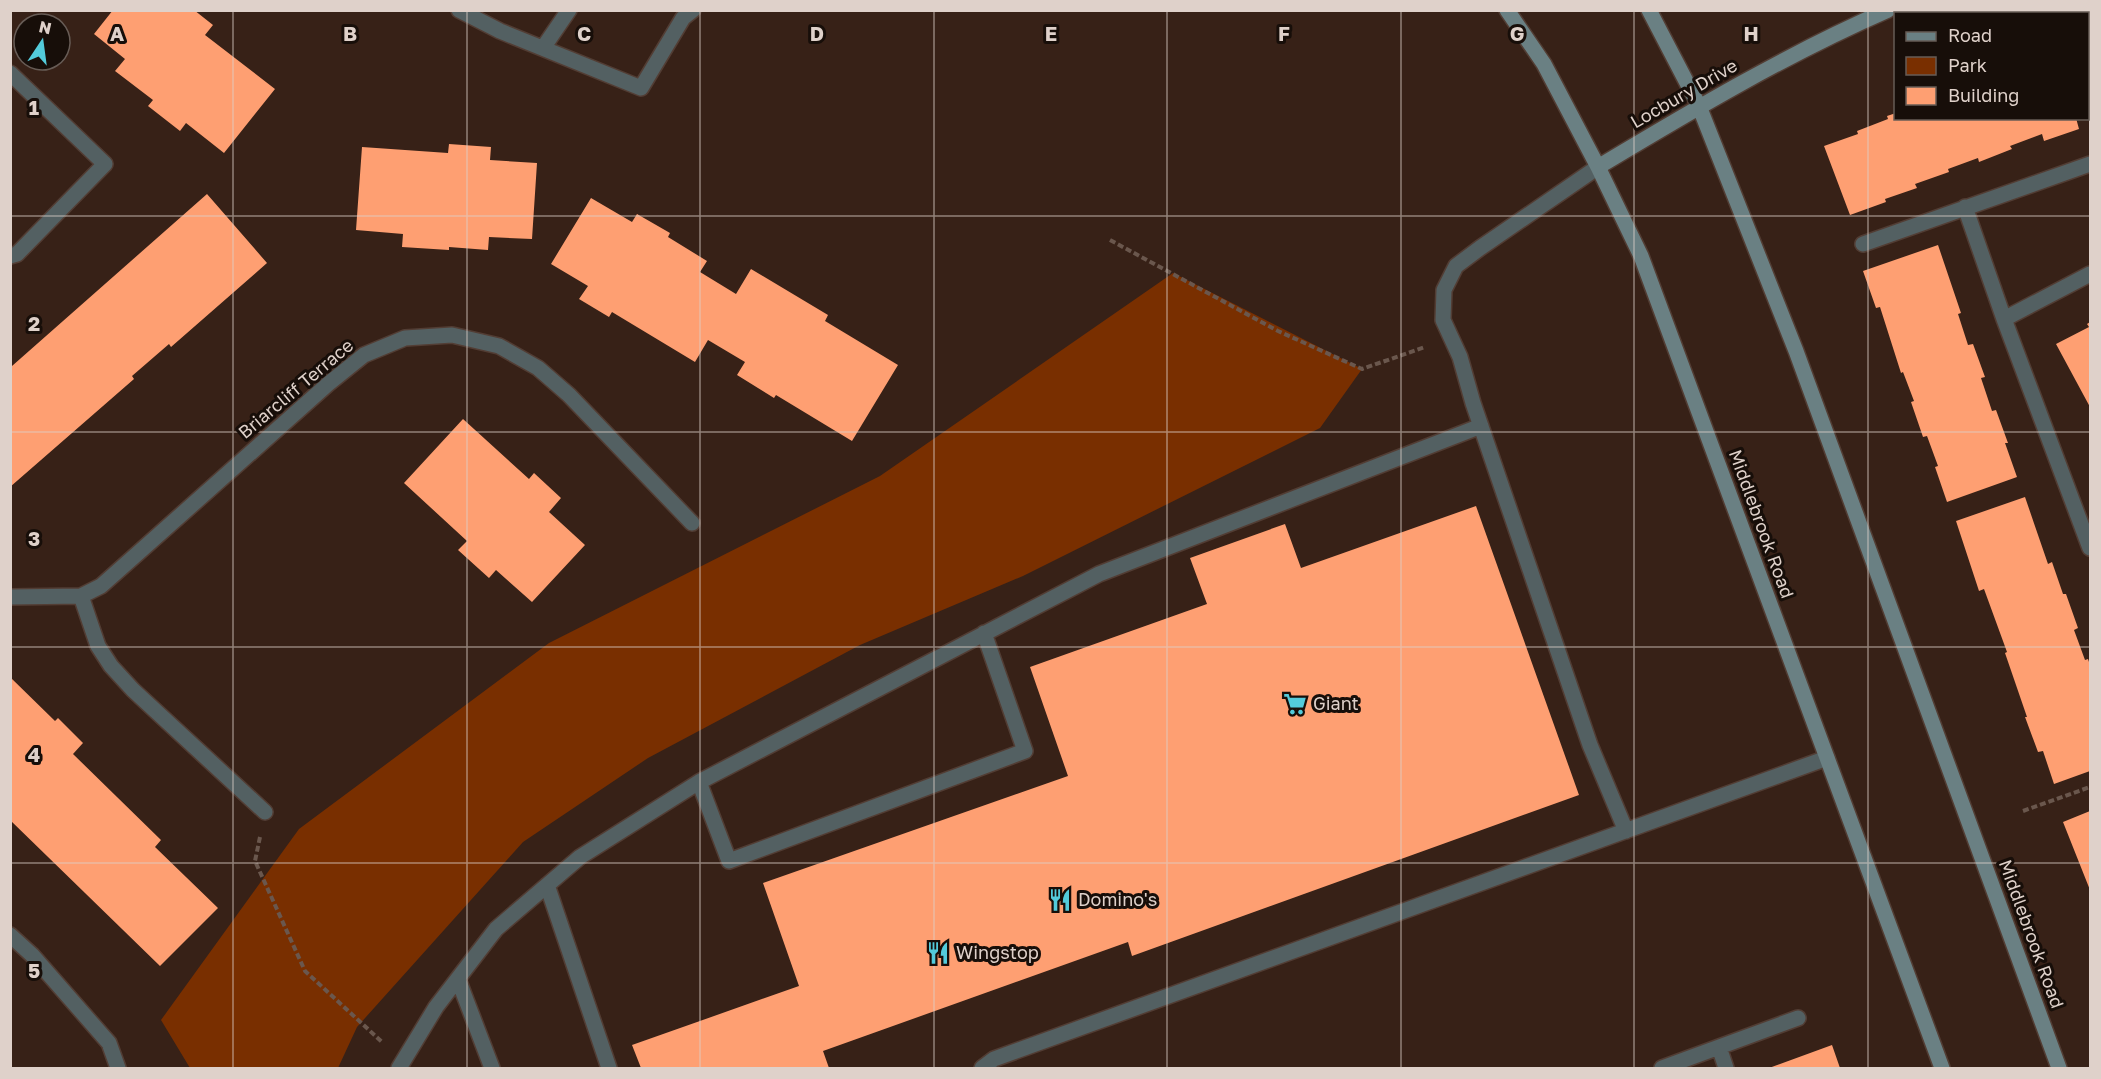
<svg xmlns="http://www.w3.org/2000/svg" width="2101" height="1079" font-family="'Golos Text',sans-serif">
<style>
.green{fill:#792f00}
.building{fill:#fe9f72}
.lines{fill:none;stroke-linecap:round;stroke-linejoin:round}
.lane-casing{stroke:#523d34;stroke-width:18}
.street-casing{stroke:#523d34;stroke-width:18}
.secondary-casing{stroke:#523d34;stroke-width:18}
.path{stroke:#6a574d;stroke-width:4;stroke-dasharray:6 3;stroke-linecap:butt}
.lane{stroke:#536062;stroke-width:15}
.street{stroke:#536062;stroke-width:15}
.secondary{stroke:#6a8083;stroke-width:15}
.grid{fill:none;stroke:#dfd1ca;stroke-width:1.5;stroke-opacity:0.55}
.labels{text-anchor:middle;stroke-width:6;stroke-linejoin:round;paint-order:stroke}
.street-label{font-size:18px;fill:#dfd1ca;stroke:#170e09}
.poi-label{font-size:18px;fill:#dfd1ca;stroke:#170e09;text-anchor:start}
.grid-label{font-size:20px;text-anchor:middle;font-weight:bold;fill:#dfd1ca;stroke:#170e09;stroke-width:6;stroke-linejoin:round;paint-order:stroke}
</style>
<rect width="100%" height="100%" fill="#372117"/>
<path class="green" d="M1173,273l189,96 -42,59 -297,148 -163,69 -212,113 -125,84 -166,185 -19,41h-148l-29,-48 138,-191 250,-186 331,-167z"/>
<path class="building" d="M113,10h81l19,15 -8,10 70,54 -51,64 -38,-30 -6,8 -32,-25 5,-6 -38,-29 10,-12 -31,-25z
M1896,113v5h180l3,11 -35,12 -2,-7 -32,12 2,3 -33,13 -1,-4 -30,11 1,3 -34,12 2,4 -32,11 1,3 -36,13 -26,-69 34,-12 -1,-3 31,-12 -1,-3z
M449,144l42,3 -1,13 47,3 -5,76 -43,-2 -1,13 -39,-3v3l-47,-3 1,-13 -47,-4 6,-83 86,6z
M207,194l60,69 -96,84 -2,-3 -37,32 2,3 -124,108v-123l2,2z
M591,198l41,24 5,-8 33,19 -2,4 39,24 -7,11 36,22 15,-25 77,46 -3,6 73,44 -46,76 -76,-46 -2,3 -37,-23 8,-13 -37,-22 -13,22 -83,-50 -3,5 -30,-18 9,-13 -37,-22z
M1938,245l23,68 -3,1 10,31 5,-1 12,33 -4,1 11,33 4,-1 12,33h-3l12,34 -70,25 -12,-35 3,-1 -11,-30 -4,1 -12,-35 3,-1 -11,-29 -2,1 -21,-66 -4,1 -13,-37z
M2090,322v85l-34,-63 33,-17 -2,-3z
M463,419l66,60 5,-6 27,25 -12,14 36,33 -53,57 -36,-32 -7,8 -31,-28 9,-9 -63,-58z
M2025,497l23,67 4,-2 11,32h3l12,34 -4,2 11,30 3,-1 2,6v106l-36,13 -11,-33 -5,1 -13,-35h2l-22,-64 2,-1 -23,-63 -5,2 -23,-70z
M1476,506l103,289 -447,161 -4,-14 -305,109 6,17h-188l-9,-23 167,-59 -36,-103 305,-107 -38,-109 177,-63 -17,-46 95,-34 16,44z
M10,677l45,44 3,-3 25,25 -10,11 88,86 -6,7 63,61 -58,58 -150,-146z
M2090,811v79l-27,-68z
M1832,1045l8,23h-71z"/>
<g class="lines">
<g class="lane-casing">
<path id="lane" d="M459,10l41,21 141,57 42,-70 10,-8
M543,48l26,-38
M1598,167l-118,81 -24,18 -12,24 -1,30 17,37 13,46 117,342 36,86
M1965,207l39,112 86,229
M1863,244l227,-80
M2004,319l86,-45
M699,782l30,79 296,-110 -41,-118
M547,885l62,183
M458,979l34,89
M1719,1047l7,21
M399,1068l37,-61 60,-78 84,-72 119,-75 400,-208 382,-148
M982,1068l12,-9 833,-301
M1662,1068l136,-50"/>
</g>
<g class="street-casing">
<path id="street" d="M10,73l95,91 -88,90 -7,2
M81,596l17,50 13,20 22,24 132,122
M10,597l71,-1 20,-10 227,-202 36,-29 41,-17 47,-3 47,11 39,22 31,27 123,128
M10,935l22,20 77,88 9,25"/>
</g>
<g class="secondary-casing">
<path id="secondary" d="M1507,10l37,54 54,103 43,89 301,812
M1649,10l50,96 97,245 263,717
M1598,167c95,-57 189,-113 290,-157"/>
</g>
<path class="path" d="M1110,240l168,91 84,38 63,-22
M2023,811l67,-24
M260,837l-5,24 50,110 77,71"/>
<use href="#lane" class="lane"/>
<use href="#street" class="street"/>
<use href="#secondary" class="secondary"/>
</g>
<path class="grid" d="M233,10v1058M467,10v1058M700,10v1058M934,10v1058M1167,10v1058M1401,10v1058M1634,10v1058M1868,10v1058M10,216h2080M10,432h2080M10,647h2080M10,863h2080"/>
<defs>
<g id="supermarket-bare" transform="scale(1.8)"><path d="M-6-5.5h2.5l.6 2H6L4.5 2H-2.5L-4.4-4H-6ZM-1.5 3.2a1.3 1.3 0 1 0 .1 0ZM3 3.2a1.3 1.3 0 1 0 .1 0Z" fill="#53cbdb" stroke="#170e09" stroke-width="2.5" paint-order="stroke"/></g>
<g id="restaurant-bare" transform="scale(1.8)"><path d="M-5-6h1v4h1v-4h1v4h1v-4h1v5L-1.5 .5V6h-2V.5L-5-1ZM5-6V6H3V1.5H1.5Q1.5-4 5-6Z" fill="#53cbdb" stroke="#170e09" stroke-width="2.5" paint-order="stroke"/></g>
</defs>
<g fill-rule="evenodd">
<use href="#supermarket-bare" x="1295" y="704"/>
<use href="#restaurant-bare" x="1060" y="900"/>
<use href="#restaurant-bare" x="938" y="953"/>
</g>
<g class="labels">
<g class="street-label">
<text transform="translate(1684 94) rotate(-30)" y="6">Locbury Drive</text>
<text transform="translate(296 389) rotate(-40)" y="6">Briarcliff Terrace</text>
<text transform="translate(1761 524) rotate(70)" y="6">Middlebrook Road</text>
<text transform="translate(2031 934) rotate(70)" y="6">Middlebrook Road</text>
</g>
<g class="poi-label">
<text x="1313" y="710">Giant</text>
<text x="1078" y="906">Domino's</text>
<text x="956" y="959">Wingstop</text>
</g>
</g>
<g class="grid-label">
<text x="117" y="41">A</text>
<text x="350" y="41">B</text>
<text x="584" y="41">C</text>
<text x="817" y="41">D</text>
<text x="1051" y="41">E</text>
<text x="1284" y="41">F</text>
<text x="1517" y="41">G</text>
<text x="1751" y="41">H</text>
<text x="34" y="115">1</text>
<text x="34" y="331">2</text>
<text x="34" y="546">3</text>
<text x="34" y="762">4</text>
<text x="34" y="978">5</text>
</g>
<rect width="2101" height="1079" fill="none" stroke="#dfd1ca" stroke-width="24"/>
<rect x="1894" y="12" width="195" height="108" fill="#170e09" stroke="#675c56" stroke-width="1.5"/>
<rect x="1906" y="32" width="30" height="9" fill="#6a8083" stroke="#675c56" stroke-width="1.5"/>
<text x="1948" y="42" font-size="18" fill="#dfd1ca">Road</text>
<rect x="1906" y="57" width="30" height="18" fill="#792f00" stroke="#675c56" stroke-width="1.5"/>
<text x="1948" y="72" font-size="18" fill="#dfd1ca">Park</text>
<rect x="1906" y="87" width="30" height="18" fill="#fe9f72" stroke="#675c56" stroke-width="1.5"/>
<text x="1948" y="102" font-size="18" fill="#dfd1ca">Building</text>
<g transform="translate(42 42) rotate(13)"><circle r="28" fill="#170e09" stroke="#675c56" stroke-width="1.5"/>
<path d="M0-4.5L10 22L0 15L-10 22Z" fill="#53cbdb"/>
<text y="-9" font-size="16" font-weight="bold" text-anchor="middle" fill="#dfd1ca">N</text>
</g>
</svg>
